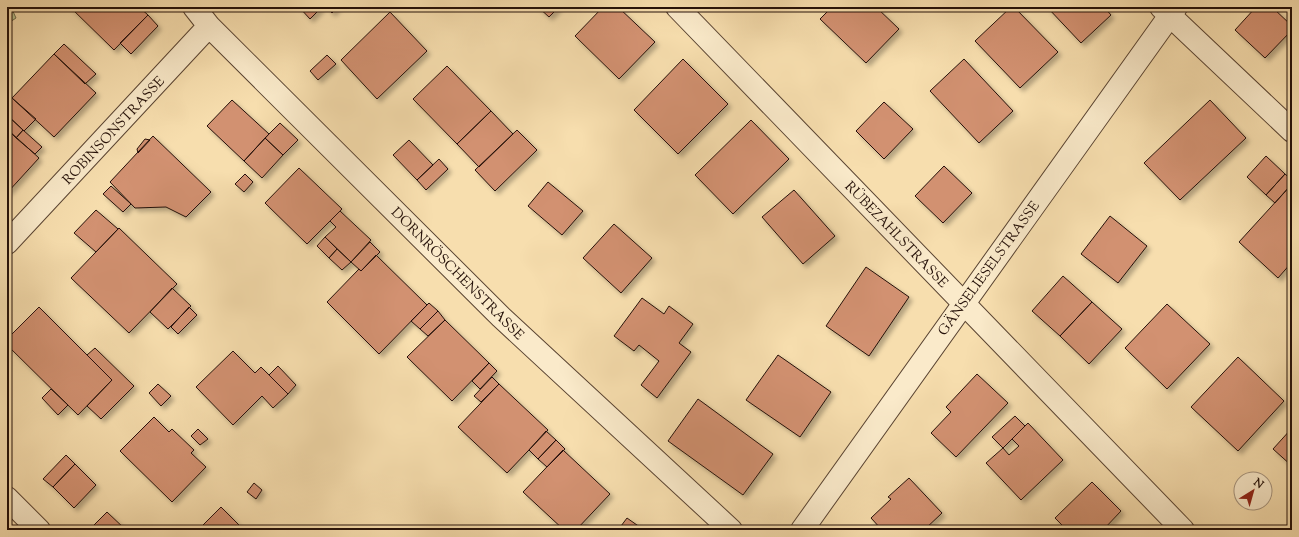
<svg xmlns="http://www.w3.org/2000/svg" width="1299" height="537" font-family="'Sorts Mill Goudy',serif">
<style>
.green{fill:#b8c28e;stroke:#6e6a4c}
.building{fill:#d29171;stroke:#251109;filter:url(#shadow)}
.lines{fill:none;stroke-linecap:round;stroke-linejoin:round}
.minor-casing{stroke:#5a4432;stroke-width:24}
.tertiary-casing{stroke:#5a4432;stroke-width:24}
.path{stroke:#251109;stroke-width:2.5;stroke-dasharray:3 2;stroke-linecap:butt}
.minor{stroke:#faeaca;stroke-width:22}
.tertiary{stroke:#faeaca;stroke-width:22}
.labels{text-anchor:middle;stroke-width:3.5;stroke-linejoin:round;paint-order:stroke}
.street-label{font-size:14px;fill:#251109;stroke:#faeaca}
</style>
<defs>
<filter id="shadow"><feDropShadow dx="3.5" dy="3.5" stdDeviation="2" flood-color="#0004"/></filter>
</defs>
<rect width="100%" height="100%" fill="#f7deae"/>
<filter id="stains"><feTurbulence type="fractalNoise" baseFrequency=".005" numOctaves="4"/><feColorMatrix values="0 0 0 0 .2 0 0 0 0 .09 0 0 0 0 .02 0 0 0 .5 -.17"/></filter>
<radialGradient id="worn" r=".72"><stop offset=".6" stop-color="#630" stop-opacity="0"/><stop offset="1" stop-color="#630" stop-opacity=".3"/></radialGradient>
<path class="green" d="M7,7h4l5,11 -9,6z"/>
<path class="building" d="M70,7h69l9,8 -34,35z
M299,7h23l-12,12z
M326,7h12l-6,6z
M538,7h21l-10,10z
M603,7h15l37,35 -36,37 -44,-43z
M832,7h44l23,22 -33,34 -46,-44z
M1011,7h3l44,45 -38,36 -45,-47z
M1047,7h57l7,8 -30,28z
M1256,7h16l20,19v4l-27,28 -30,-28z
M390,12l37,39 -50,48 -36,-39z
M148,15l10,11 -27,28 -11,-11z
M64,44l32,30 -11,10 -31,-30z
M54,54l42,39 -42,44 -42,-39z
M327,55l9,9 -18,16 -8,-9z
M683,59l45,45 -50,50 -44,-44z
M964,59l49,52 -34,32 -49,-52z
M447,66l44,45 -34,33 -44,-45z
M12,98l24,21 -12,12 -17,-16v-11z
M232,100l37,34 -25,27 -37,-35z
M1210,100l36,38 -66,62 -36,-37z
M884,102l29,27 -29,30 -28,-28z
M491,111l22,23 -34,33 -22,-23z
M7,115l16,15 -7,8 -9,-9z
M751,120l38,39 -56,55 -38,-39z
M280,123l18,17 -15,15 -18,-17z
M7,129l32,29 -32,35z
M23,130l19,17 -7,7 -19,-16z
M517,130l20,20 -42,41 -20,-21z
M153,136l58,56 -25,25 -20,-10 -31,1 -25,-26z
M265,138l18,17 -21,23 -18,-17z
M145,139l5,1 -12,13 -1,-4z
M409,140l24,25 -16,15 -24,-25z
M1266,156l19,18 -19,21 -19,-18z
M439,159l9,10 -22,21 -9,-10z
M944,166l28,27 -29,30 -28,-27z
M299,168l43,41 -35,35 -42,-41z
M245,174l8,8 -9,10 -9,-8z
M1285,174l7,6v6l-1,-1 -16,18 -9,-8z
M548,182l35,29 -21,24 -34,-29z
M1291,185l1,77 -14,16 -39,-36z
M111,186l20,18 -8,8 -20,-18z
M794,190l41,46 -32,28 -41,-47z
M96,210l22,19 -22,23 -22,-19z
M340,211l31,29 -20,22 -26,-25 11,-10 -6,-6z
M1110,216l37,30 -29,37 -37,-29z
M614,224l38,34 -31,35 -38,-35z
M119,228l58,56 -48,49 -58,-55z
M325,237l12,12 -8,9 -12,-12z
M370,242l10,10 -19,19 -10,-9z
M337,249l14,13 -9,8 -13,-12z
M376,255l51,50 -48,49 -52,-52 32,-33 2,2z
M866,267l43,30 -40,59 -43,-30z
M1063,276l29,26 -32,34 -28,-25z
M172,288l19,18 -23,23 -18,-17z
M642,298l22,16 5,-8 24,18 -14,19 12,9 -34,46 -16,-13 18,-24 -20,-16 -5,6 -20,-15z
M1092,302l30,27 -33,35 -29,-28z
M429,303l9,8 -18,18 -9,-8z
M1167,304l43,40 -43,45 -42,-41z
M39,307l73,73 -34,35 -71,-70v-6z
M189,307l8,8 -19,19 -7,-7z
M438,311l7,9 -17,16 -8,-7z
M445,320l44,43 -37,38 -45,-44z
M95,348l39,38 -33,33 -14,-13 25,-26 -25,-25z
M233,351l22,22 6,-6 27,27 -15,14 -11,-12 -29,29 -37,-38z
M778,355l53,37 -31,45 -54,-37z
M1238,357l46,44 -46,50 -47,-44z
M489,363l8,8 -17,18 -8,-8z
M278,366l18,19 -8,9 -19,-19z
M977,374l31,29 -52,54 -25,-24 20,-21 -5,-5z
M492,377l7,7 -18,18 -7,-6z
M158,384l13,12 -10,10 -12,-13z
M499,384l49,46 -41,43 -49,-46z
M51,389l17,16 -10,10 -16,-17z
M698,399l75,55 -30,41 -75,-54z
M1015,416l10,10 -22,22 -11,-11z
M154,417l15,15 3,-3 22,21 -3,3 15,14 -34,35 -52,-51z
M1028,423l35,37 -42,40 -35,-37 17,-15 6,7 10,-9 -7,-7z
M1292,428v38l-19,-17z
M198,429l10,10 -8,6 -9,-9z
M546,431l10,9 -18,19 -9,-9z
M556,440l9,9 -18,18 -9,-8z
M563,450l47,44 -34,36h-12l-41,-38z
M66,455l9,9 -22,23 -10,-8z
M75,464l21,21 -22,23 -21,-21z
M909,478l33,35 -18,17h-42l-11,-12 20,-19 -3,-2z
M1092,482l29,29 -18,19h-36l-12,-12z
M254,483l8,7 -6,9 -9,-7z
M221,507l23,23h-46z
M107,512l19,18h-34l-1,-2z
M627,518l17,12h-26z
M877,525l5,5h-11z"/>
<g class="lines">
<g class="minor-casing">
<path id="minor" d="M194,7l15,19 292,291 230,213
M677,7l506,523
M1161,7l131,124
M7,243l202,-217
M7,498l32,32"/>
</g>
<g class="tertiary-casing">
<path id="tertiary" d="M802,530l374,-523"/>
</g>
<path class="path" d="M1288,530l4,-4"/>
<use href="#minor" class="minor"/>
<use href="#tertiary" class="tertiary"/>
</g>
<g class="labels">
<g class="street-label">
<text transform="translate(113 130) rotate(-47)" y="5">ROBINSONSTRASSE</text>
<text transform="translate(897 234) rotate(46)" y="5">RÜBEZAHLSTRASSE</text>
<text transform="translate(988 268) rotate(-54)" y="5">GÄNSELIESELSTRASSE</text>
<text transform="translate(458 273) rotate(45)" y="5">DORNRÖSCHENSTRASSE</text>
</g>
</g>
<rect width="1299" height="537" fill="none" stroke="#f7deae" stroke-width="24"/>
<rect x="8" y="8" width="1283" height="521" fill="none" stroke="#251109" stroke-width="2"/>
<rect x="12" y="12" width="1275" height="513" fill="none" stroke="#251109"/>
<g transform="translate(1253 491) rotate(37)"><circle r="19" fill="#faeaca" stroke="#a5937d"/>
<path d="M0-3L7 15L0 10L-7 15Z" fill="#8f2418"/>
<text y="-6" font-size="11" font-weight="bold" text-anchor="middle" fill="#251109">N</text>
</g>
<rect width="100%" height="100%" filter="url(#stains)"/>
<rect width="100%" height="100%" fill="url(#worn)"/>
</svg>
